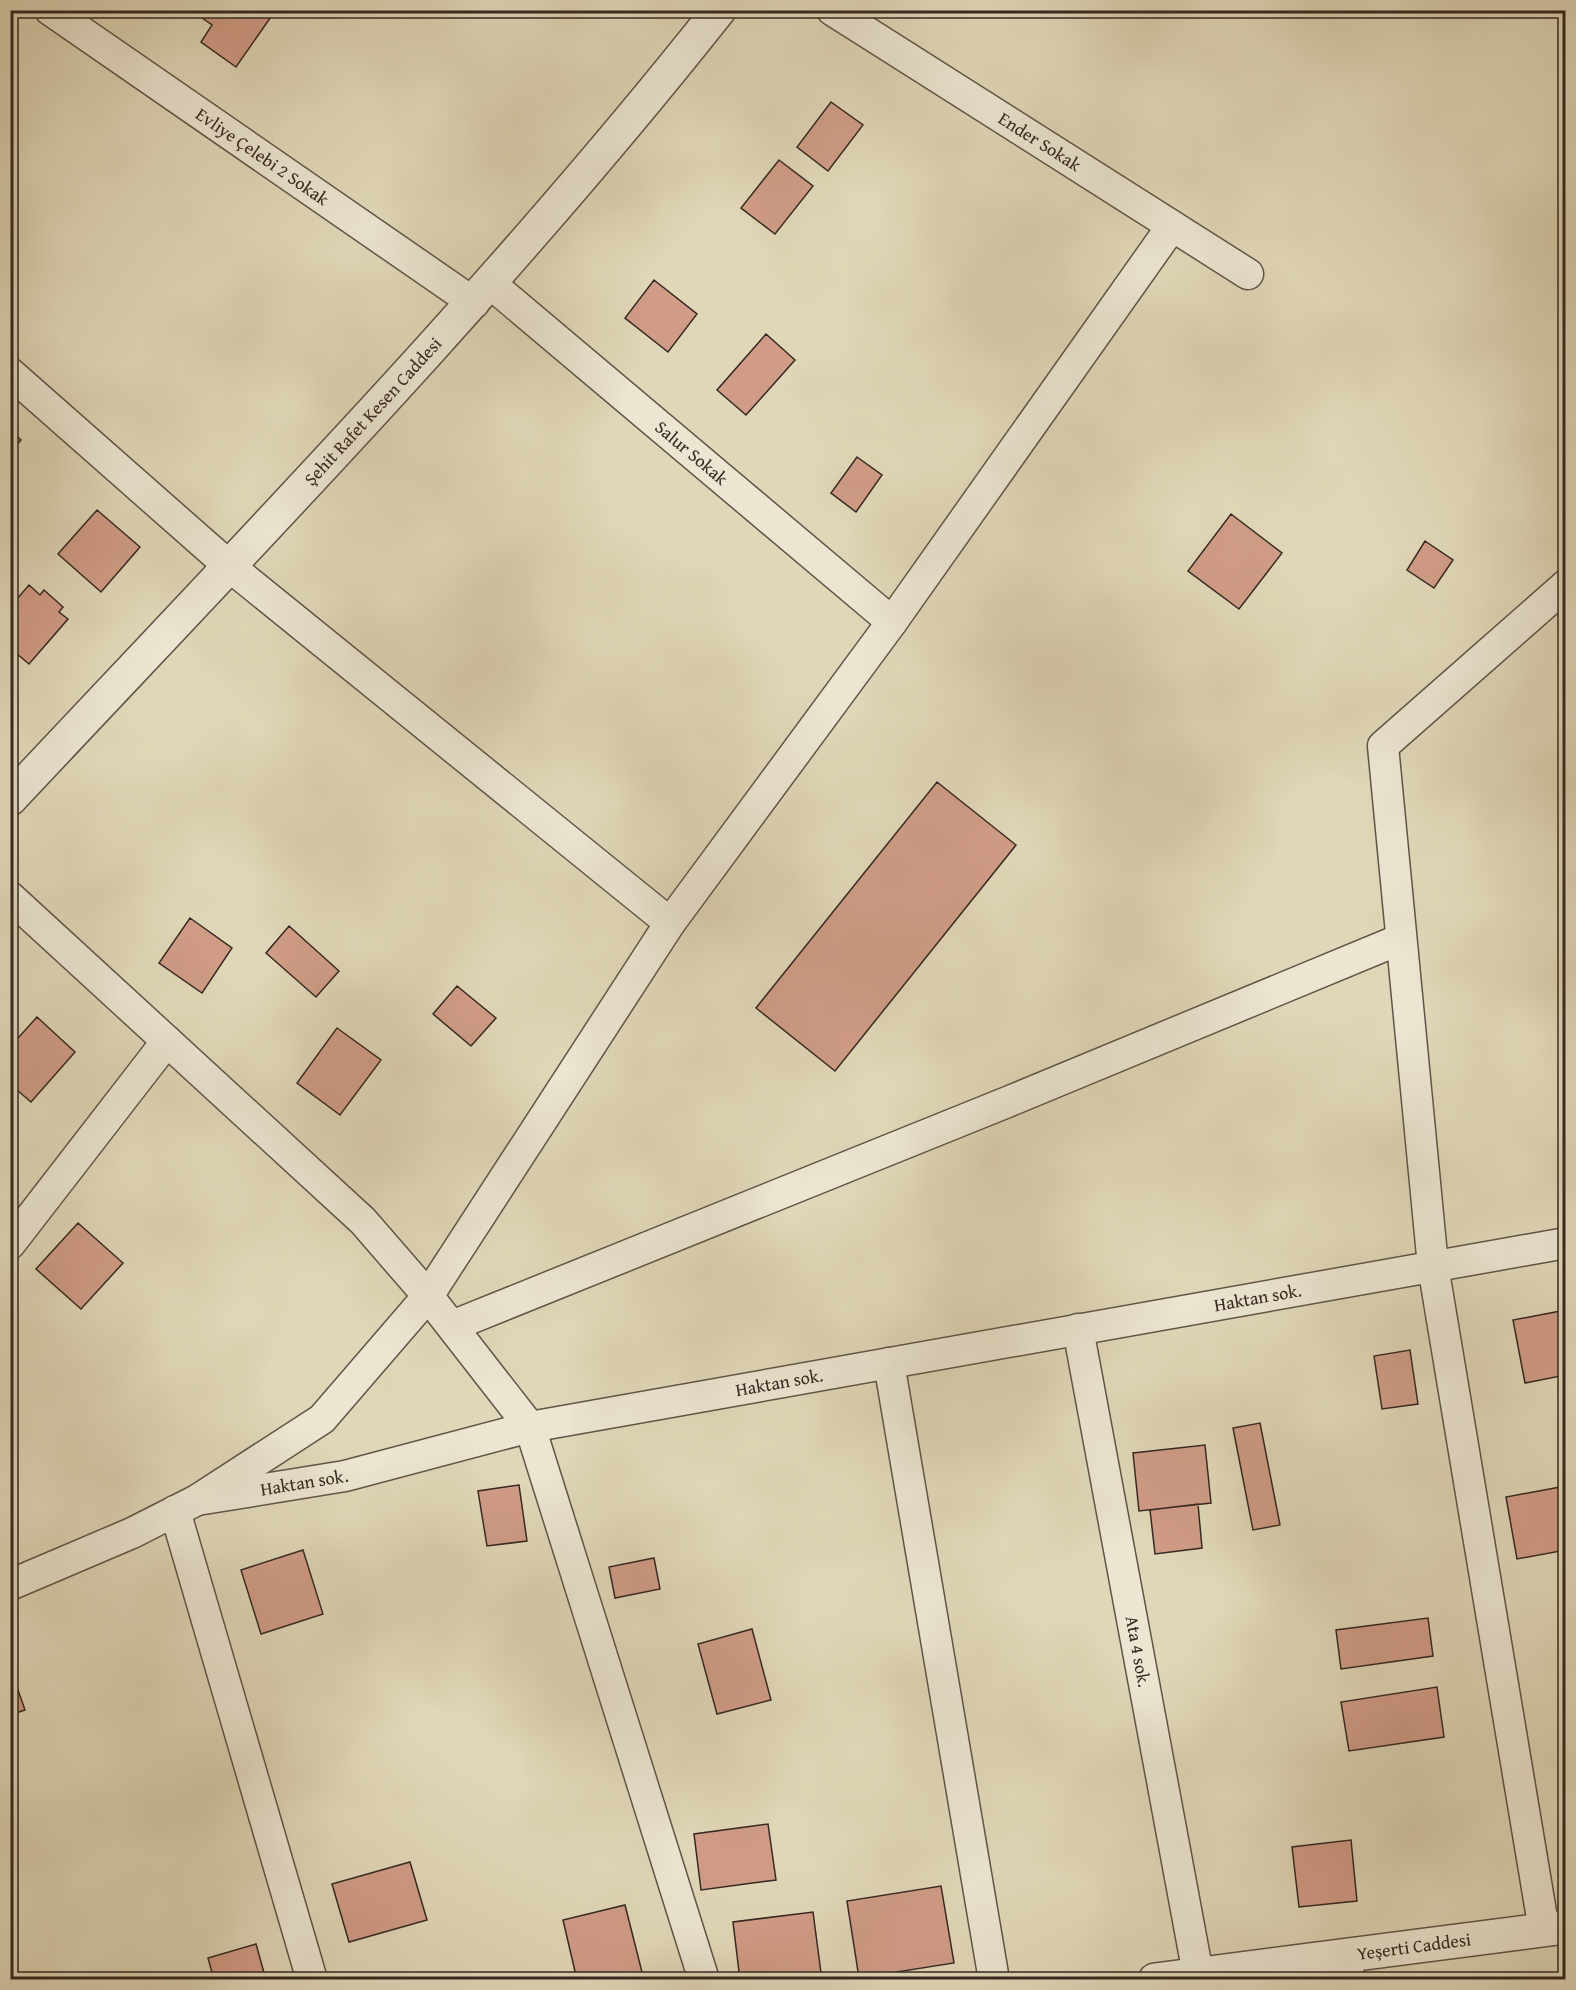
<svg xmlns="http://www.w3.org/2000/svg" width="1576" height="1990" font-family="'Gentium Book Plus',serif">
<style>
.building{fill:#d09c87;stroke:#352822;stroke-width:1.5}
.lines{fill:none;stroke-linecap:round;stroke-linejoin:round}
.minor-casing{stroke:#605448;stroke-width:33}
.tertiary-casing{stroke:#605448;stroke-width:36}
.minor{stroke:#ebe5d1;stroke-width:30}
.tertiary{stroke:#ebe5d1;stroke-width:33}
.labels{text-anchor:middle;stroke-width:4.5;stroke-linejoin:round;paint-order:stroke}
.street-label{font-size:18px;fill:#352822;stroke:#ebe5d1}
</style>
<rect width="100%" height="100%" fill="#e0d7b8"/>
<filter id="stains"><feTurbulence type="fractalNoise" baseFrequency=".00333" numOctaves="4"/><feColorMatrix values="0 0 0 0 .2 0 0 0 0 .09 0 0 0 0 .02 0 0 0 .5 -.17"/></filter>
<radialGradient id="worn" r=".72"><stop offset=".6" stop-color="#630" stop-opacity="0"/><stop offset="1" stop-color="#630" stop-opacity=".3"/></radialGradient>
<path class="building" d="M191,10h83l1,1 -39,56 -35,-25 11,-17z
M831,102l32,23 -35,46 -31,-24z
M779,160l34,26 -38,48 -34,-26z
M654,280l43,34 -29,38 -43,-34z
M766,334l29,26 -49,55 -29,-25z
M10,430l11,10 -11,13z
M857,457l25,18 -26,37 -25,-19z
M97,510l43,37 -39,45 -43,-38z
M1231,514l51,39 -43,56 -51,-38z
M1425,541l28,19 -19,28 -27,-18z
M29,585l11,10 4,-5 19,17 -4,5 9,7 -39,45 -19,-16v-41z
M937,782l79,63 -181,226 -79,-63z
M190,918l42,30 -30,45 -43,-30z
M289,926l50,45 -23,26 -50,-44z
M457,986l39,32 -25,28 -38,-32z
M37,1017l38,35 -44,50 -21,-18v-37z
M337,1028l44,32 -41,55 -43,-32z
M78,1223l45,40 -42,46 -45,-40z
M1566,1310v65l-41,8 -12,-63z
M1410,1350l8,54 -36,5 -8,-53z
M1260,1423l20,102 -27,5 -20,-102z
M1205,1445l6,58 -72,8 -6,-58z
M519,1485l8,56 -40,5 -9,-55z
M1566,1486v64l-49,9 -11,-62z
M1198,1504l4,44 -47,6 -5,-44z
M303,1550l20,64 -62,20 -20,-64z
M654,1558l6,31 -45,9 -6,-31z
M1428,1618l5,38 -92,13 -5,-39z
M752,1629l19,71 -54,14 -19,-70z
M10,1667l15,43 -15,5z
M1437,1687l7,50 -95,14 -8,-49z
M768,1824l8,56 -75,10 -7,-56z
M1351,1840l6,61 -58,6 -7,-60z
M410,1862l17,58 -78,22 -17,-58z
M941,1886l13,77 -95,15 -12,-77z
M625,1905l19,75h-67l-14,-60z
M813,1912l8,61 -51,7h-30l-7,-58z
M256,1944l10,36h-52l-6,-22z"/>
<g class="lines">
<g class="minor-casing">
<g id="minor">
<path id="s1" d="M50,10l424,293"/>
<path id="s2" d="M832,10l416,264"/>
<path id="s3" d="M491,284l401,338"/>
<path d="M10,373l219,193 441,357"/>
<path d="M10,897l353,324 65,75 102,131 174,553"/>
<path d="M10,1244l157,-203"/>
<path d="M452,1326l553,-223 396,-164"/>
<path id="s4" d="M1078,1329l120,645"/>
<path d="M889,1363l105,617"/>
<path d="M197,1500l125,-81 106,-123 242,-373 222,-301 280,-396"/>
<path d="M175,1511l137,469"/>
<path id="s5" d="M10,1585l122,-52 65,-33 148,-24 185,-49 1036,-184"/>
<path d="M1544,1930l-111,-664 -50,-520 183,-161"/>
<path d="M1344,1955l6,25"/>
</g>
</g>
<g class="tertiary-casing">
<g id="tertiary">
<path id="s6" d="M10,799c242,-258 489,-511 709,-789"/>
<path id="s7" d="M1155,1980l411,-53"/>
</g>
</g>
<use href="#minor" class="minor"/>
<use href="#tertiary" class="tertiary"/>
</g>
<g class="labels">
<g class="street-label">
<text dy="6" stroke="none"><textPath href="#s2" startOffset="246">Ender Sokak</textPath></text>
<text dy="6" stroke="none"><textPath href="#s1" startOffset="258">Evliye Çelebi 2 Sokak</textPath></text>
<text dy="6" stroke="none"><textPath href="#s6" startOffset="531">Şehit Rafet Kesen Caddesi</textPath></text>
<text dy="6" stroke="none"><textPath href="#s3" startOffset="262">Salur Sokak</textPath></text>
<text dy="6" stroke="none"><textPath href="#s5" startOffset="1286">Haktan sok.</textPath></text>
<text dy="6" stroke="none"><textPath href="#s5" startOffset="800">Haktan sok.</textPath></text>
<text dy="6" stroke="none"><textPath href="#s5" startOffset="314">Haktan sok.</textPath></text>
<text dy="6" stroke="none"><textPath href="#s4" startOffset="328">Ata 4 sok.</textPath></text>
<text dy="6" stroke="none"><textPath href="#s7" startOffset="261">Yeşerti Caddesi</textPath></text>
</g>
</g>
<rect width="1576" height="1990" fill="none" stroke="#e0d7b8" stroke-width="36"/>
<rect x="12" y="12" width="1552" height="1966" fill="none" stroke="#352822" stroke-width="3"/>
<rect x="18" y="18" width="1540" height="1954" fill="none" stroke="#352822" stroke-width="1.5"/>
<rect width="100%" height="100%" filter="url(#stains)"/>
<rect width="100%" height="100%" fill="url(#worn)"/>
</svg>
